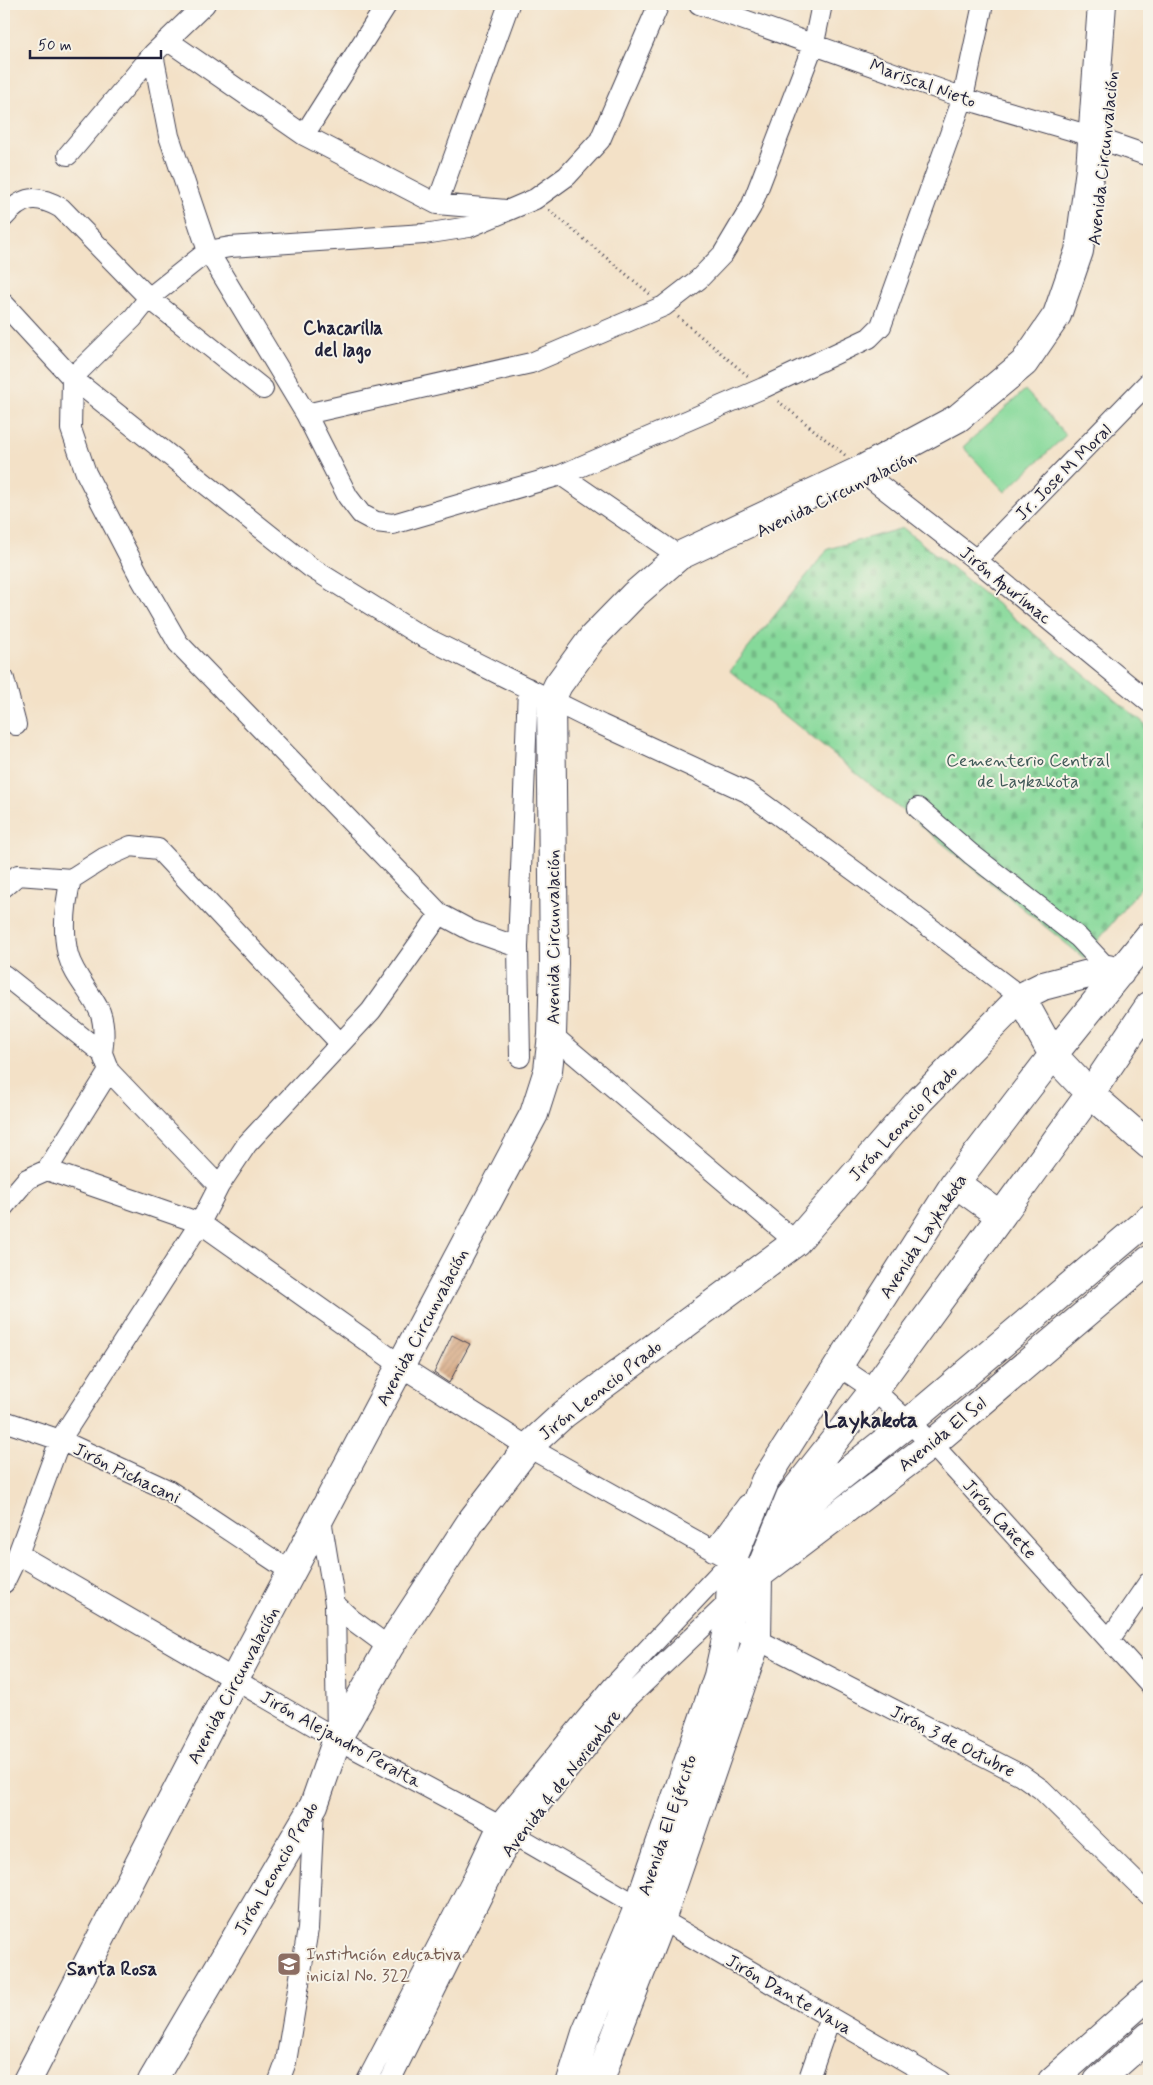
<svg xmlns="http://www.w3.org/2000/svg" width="1153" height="2085" font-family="Mynerve,sans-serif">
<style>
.cemetery{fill:url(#cemetery-stones);stroke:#547e6a}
.park{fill:#86d99a;stroke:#547e6a}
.building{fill:url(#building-hatch)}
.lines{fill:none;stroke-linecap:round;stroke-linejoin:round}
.street-casing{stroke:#413f50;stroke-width:22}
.secondary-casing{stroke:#413f50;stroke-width:30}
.highway-casing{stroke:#413f50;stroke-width:30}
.path{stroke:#413f50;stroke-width:3;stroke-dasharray:1 4;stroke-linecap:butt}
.street{stroke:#fff;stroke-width:20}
.secondary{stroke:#fff;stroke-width:28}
.highway{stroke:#fff;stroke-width:28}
.labels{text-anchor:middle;stroke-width:4;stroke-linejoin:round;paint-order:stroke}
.street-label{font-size:18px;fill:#22223b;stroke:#f7f3e8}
.park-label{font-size:18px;fill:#405958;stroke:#f7f3e8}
.education-label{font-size:18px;fill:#785e54;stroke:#f7f3e8;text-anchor:start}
.neighbourhood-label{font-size:19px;font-weight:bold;fill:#22223b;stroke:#f7f3e8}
.district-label{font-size:22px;font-weight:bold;fill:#22223b;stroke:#f7f3e8}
</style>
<defs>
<pattern id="cemetery-stones" width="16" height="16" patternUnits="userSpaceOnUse" patternTransform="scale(1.25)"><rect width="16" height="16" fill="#86d99a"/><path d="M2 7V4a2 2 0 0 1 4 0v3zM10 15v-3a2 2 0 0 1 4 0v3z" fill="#73ba86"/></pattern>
<pattern id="building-hatch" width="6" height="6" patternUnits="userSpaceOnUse" patternTransform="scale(1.25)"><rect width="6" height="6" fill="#d4a37b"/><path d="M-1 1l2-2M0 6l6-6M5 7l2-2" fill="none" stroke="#ac8466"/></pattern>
</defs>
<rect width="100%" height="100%" fill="#f7f3e8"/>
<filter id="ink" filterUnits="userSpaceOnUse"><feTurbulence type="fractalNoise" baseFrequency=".02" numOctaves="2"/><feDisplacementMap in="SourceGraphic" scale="10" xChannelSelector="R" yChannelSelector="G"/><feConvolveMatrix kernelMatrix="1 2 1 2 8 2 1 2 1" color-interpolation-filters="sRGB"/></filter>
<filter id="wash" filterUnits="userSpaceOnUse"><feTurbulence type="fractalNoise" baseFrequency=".0096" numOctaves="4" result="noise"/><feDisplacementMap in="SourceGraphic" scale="20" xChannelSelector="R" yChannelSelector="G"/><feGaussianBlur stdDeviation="1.12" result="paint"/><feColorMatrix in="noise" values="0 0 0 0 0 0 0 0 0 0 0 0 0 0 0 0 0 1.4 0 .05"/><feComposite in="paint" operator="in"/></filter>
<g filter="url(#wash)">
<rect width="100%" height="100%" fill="#f3e1c7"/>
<path class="cemetery" d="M903,528l246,199v150l-65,81 -354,-287 98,-122z"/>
<path class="park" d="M1025,390l41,45 -61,57 -42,-45z"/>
<g id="blocks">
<path class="building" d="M452,1335l18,9 -21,39 -15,-10z"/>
</g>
</g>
<g filter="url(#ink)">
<use href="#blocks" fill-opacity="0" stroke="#413f50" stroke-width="1"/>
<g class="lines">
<g class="street-casing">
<path id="street" d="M699,4l279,99 113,33 58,20
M167,40l137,95 133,69 69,6
M153,54l16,82 39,115 98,163 42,83 13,17 15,8 17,2 168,-49 202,-87 106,-50 12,-12 82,-228 20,-94
M304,135l83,-131
M68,155l85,-101 52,-50
M437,204l72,-200
M4,217c19,-21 32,-23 57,-9l88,90 114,91
M4,304l68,74 238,189 106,66 186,92 145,67 139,102 135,103
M306,414l225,-51 133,-57 35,-27 24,-25 28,-47 63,-164 8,-39
M863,469l10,11 103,80 173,142
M561,475l118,81
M976,560l173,-178
M4,679l12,46
M918,808l53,46 107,83 30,32
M71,879c-6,25 -9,50 -3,76 6,22 23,37 32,57 5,13 4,28 2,41
M4,887l14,-12 53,4 33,-21 27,-12 27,3 182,194
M518,947l-46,-16 -32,-17 -262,-271 -38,-66 -54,-104 -15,-44 1,-51 61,-60 16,-20 59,-47 22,-4 194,-13 45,-7 66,-28 32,-23 33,-36 59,-136
M4,975l98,78 7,18 110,115
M552,1035l244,207
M520,1057l-2,-110 10,-259
M47,1170l153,53 213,151 115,73 215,120
M4,1206l23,-27 20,-9 62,-99
M840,1367l34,23 58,54 217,240
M4,1421l56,19 108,50 125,83
M321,1519l14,85 2,134
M713,1551l34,-46
M18,1554l319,185 161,86 442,256
M4,1583l14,-29 42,-114 140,-217 19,-37 28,-42 124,-133 69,-97
M335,1604l16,15 38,28
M729,1625l292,150 20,14 108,106
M1109,1640l40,-58
M279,2081l7,-19 22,-133 6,-122
M367,2081l107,-205 24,-51 115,-139 119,-126
M390,2081l107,-215 18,-31 111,-135 104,-99
M808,2081l22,-63"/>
</g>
<g class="secondary-casing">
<path id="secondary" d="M1021,997l32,58 37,39 59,51
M955,1183l46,33
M785,1521l123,-98 241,-204
M757,1576l175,-132 217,-184
M152,2081l162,-276 23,-66 52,-92 83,-127 56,-73 36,-33 232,-172 124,-142 101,-103 22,-11 65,-17 12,4
M571,2081l15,-48 52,-125 80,-232 11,-51 3,-65 33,-79 190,-298 98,-128 96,-119
M600,2081l11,-33 50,-128 96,-281 1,-64 32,-78 84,-107 216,-296 59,-88
M1052,2081l97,-86
M1098,2081l51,-45"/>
</g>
<g class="highway-casing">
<path id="highway" d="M27,2081l207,-401 300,-566 14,-44 4,-35 2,-72 -3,-263 7,-15 35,-48 42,-43 44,-38 184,-87 95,-51 66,-55 33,-48 22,-64 11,-82 12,-165"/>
</g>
<path class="path" d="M549,210l101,84
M678,317l70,59
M778,401l67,54"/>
<use href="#street" class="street"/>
<use href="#secondary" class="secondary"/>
<use href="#highway" class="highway"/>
</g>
</g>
<defs>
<g id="school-square" transform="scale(1.25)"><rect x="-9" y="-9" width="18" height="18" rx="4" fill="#8d6e63" stroke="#f7f3e8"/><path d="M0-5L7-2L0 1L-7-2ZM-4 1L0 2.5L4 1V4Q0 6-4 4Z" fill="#fff"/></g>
</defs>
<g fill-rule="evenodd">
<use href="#school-square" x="289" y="1964"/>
</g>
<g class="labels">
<g class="street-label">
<text transform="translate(923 83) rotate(20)" y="6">Mariscal Nieto</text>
<text transform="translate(1103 158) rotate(-84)" y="6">Avenida Circunvalación</text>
<text transform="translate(1063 472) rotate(-45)" y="6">Jr. Jose M Moral</text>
<text transform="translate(836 494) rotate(-26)" y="6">Avenida Circunvalación</text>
<text transform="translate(1006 585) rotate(39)" y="6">Jirón Apurímac</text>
<text transform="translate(553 937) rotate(-90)" y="6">Avenida Circunvalación</text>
<text transform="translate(903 1123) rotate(-47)" y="6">Jirón Leoncio Prado</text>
<text transform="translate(923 1236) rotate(-57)" y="6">Avenida Laykakota</text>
<text transform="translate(422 1327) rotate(-62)" y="6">Avenida Circunvalación</text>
<text transform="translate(600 1390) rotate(-38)" y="6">Jirón Leoncio Prado</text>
<text transform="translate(942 1434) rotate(-39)" y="6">Avenida El Sol</text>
<text transform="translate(127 1473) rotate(26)" y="6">Jirón Pichacani</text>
<text transform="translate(1000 1519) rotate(48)" y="6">Jirón Cañete</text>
<text transform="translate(233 1685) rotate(-62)" y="6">Avenida Circunvalación</text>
<text transform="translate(341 1739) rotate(29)" y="6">Jirón Alejandro Peralta</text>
<text transform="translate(953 1741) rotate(27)" y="6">Jirón 3 de Octubre</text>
<text transform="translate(561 1783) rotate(-52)" y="6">Avenida 4 de Noviembre</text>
<text transform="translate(667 1825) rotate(-71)" y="6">Avenida El Ejército</text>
<text transform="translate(276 1868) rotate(-60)" y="6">Jirón Leoncio Prado</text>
<text transform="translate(789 1994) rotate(30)" y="6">Jirón Dante Nava</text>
</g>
<g class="park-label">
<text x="1028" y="766">Cementerio Central<tspan x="1028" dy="21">de Laykakota</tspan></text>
</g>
<g class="education-label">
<text x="306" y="1960">Institución educativa<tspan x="306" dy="21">inicial No. 322</tspan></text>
</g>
<g class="neighbourhood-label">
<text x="343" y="334">Chacarilla<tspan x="343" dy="22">del lago</tspan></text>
<text x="112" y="1975">Santa Rosa</text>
</g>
<g class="district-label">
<text x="871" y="1427">Laykakota</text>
</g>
</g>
<rect width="1153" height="2085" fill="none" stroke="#f7f3e8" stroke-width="20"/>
<path d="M30 50v8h131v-8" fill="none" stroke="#22223b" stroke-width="2.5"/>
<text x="38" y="50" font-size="15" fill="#22223b" stroke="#f7f3e8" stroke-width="4" paint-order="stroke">50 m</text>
</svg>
